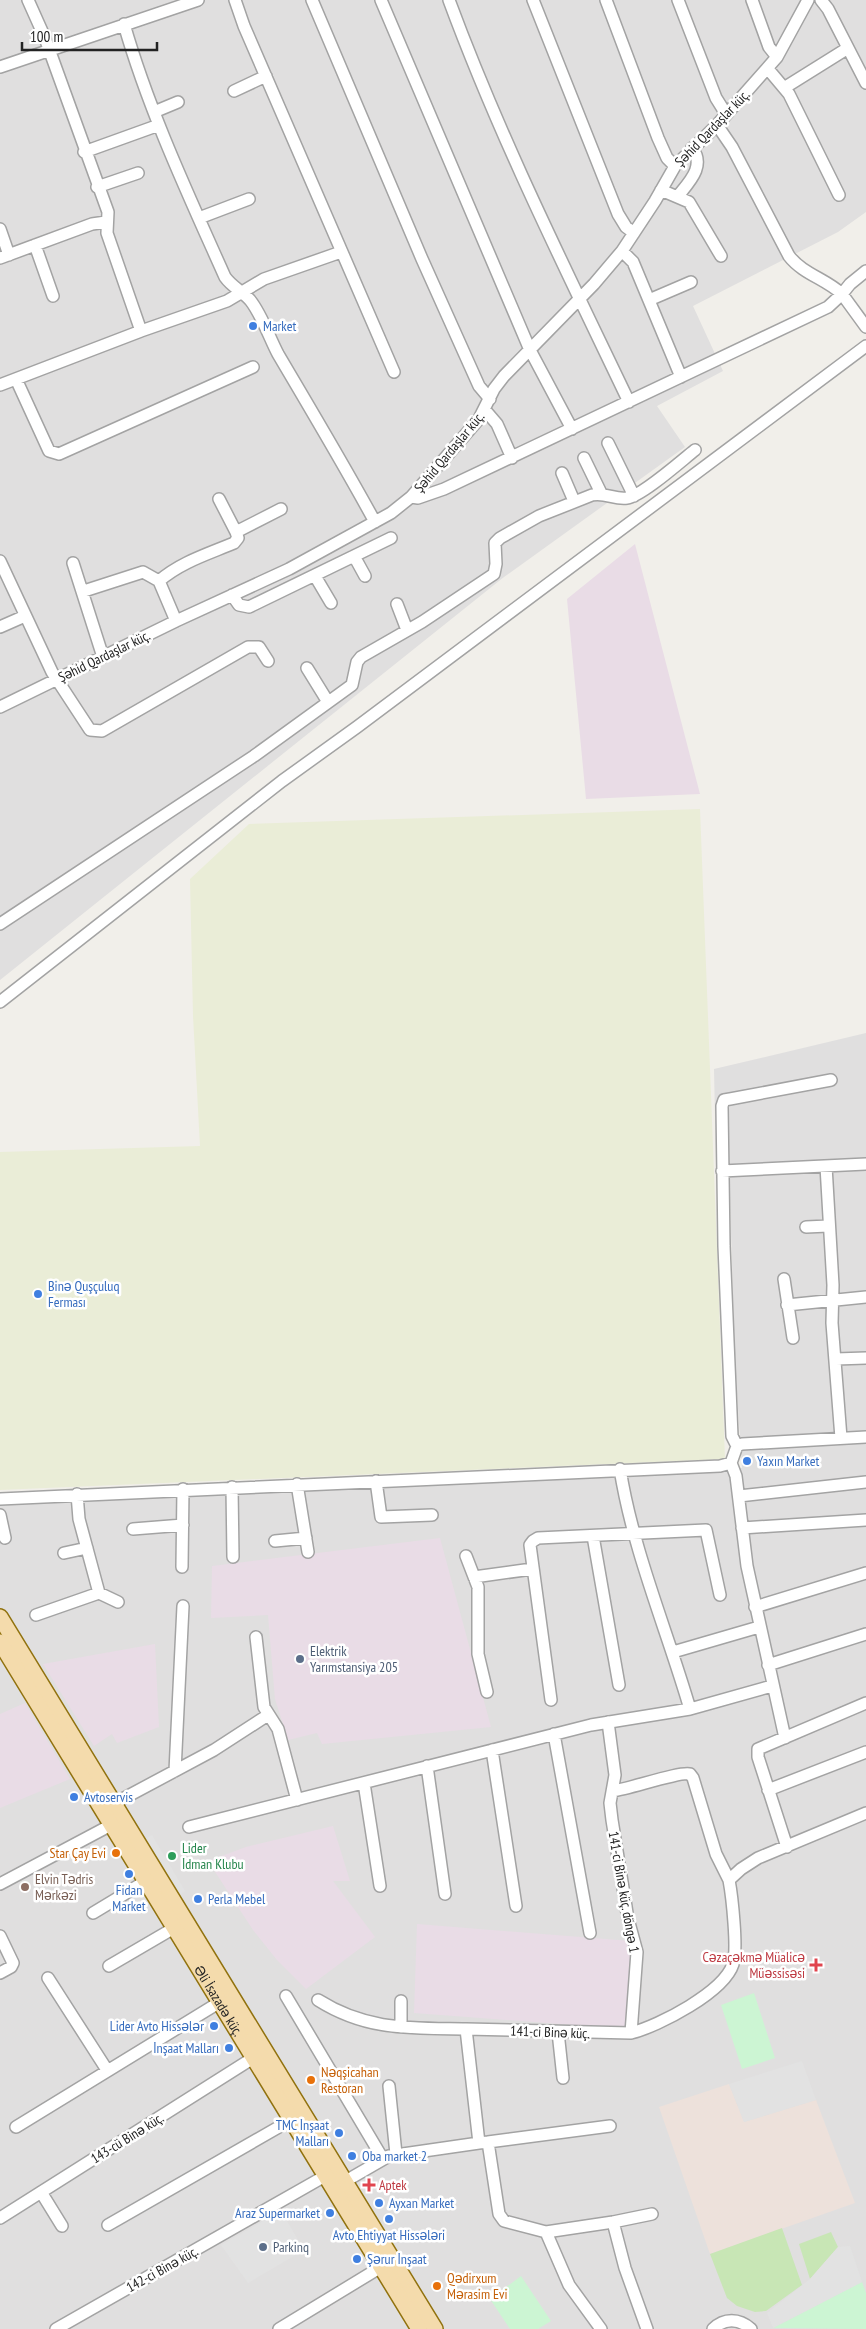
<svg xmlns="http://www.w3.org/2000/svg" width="866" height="2329" font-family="'PT Sans Narrow',sans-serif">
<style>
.residential{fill:#e0dfdf}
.industrial{fill:#e9dce6}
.military{fill:#ede1db}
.farmland{fill:#eaedd7}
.grass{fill:#c8e6b5}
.park{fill:#ccf5d3}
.parking{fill:#e2e2e2}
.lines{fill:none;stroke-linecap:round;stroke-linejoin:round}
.minor-casing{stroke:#a3a3a3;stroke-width:14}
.major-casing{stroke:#91720e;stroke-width:18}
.minor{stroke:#fff;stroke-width:11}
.major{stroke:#f4dbac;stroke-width:15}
.shop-dot{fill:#3f7fe0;stroke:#fff;stroke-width:2}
.service-dot{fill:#5c6f8a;stroke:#fff;stroke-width:2}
.food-dot{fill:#e8710a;stroke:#fff;stroke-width:2}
.leisure-dot{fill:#2e9e5b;stroke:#fff;stroke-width:2}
.education-dot{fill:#8d6e63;stroke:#fff;stroke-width:2}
.health-dot{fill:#e0444e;stroke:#fff;stroke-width:2}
.labels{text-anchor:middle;stroke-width:5;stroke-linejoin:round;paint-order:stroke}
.street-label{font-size:14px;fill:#222;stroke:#fff}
.shop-label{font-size:14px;fill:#366cbe;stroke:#fff;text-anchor:start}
.service-label{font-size:14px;fill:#4e5e75;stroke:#fff;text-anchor:start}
.leisure-label{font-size:14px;fill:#27864d;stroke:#fff;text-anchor:start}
.food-label{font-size:14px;fill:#c56008;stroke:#fff;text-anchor:start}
.education-label{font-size:14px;fill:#785e54;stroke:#fff;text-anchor:start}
.health-label{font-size:14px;fill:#be3a42;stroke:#fff;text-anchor:end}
</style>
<rect width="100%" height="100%" fill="#f1efea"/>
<path class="residential" d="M0,0h866v212l-28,20 -145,74 30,65 -66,35 28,41 -181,130 -504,403z
M866,1033v1296h-866v-825l742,-36 -7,-105 -6,-196 -13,-2 -2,-96z"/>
<path class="industrial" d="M635,544l65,250 -114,5 -19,-200z
M440,1538l51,189 -169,17 -5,-11 -29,7 -13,-41 -7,-84 -57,3 1,-52z
M155,1644l4,83 -42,16 -5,-9 -18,12 -51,-82z
M25,1703l45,76 -70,29v-94z
M333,1826l17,55h-17l42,56 -69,52 -29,-29 -24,-30 -45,-69 38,-14z
M417,1924l214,17 -5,88 -212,-16z"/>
<path class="military" d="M729,2084l15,38 72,-22 39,103 -145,51 -51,-147z"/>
<path class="farmland" d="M700,809l25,650 -725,31v-338l200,-6 -7,-130 -3,-137 59,-55z"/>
<path class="grass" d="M782,2228l20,57 -36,26 -11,1 -18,-6 -10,-8 -17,-44z
M831,2232l7,15 -28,32 -11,-35z"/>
<path class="park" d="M754,1993l21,65 -33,11 -21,-64z
M521,2276l30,45 -13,8h-28l-20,-30z
M862,2282l4,11v36l-93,-1z"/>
<path class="parking" d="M152,1835l33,56 -8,6 -34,-57z
M802,2061l14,39 -72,22 -15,-38z
M281,2211l23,39 -56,33 -27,-38z
M850,2246l12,36 -89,46 -6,-15 43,-34 28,-32z"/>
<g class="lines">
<g class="minor-casing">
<path id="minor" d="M28,0l17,38 63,174 -1,21 34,98
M235,0l9,26 150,346
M312,0l110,259 57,127 11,13
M381,0l149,350 42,79
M449,0c51,138 117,270 180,402
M533,0l85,214 8,13 8,6
M606,0l52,138 9,20 8,8
M678,0l38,98 10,16
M752,0l17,47 8,10
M821,0l7,9 38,74
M124,24c25,87 64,170 101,253 7,10 17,14 25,23 12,15 19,37 28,54 33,56 66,111 97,168
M0,67l198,-67
M768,69l21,25 50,101
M784,88l64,-40
M234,91l32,-15
M154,112l24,-10
M717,125l15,22 57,109c14,18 37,23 53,38l8,-10 16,-13
M84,152l75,-27
M97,187l41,-14
M661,190l28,12 32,54
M678,196c11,-14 28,-30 14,-48
M199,218l50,-19
M0,229l9,26
M35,245l18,51
M622,251l11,11 48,115
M0,258l92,-34 14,-2
M649,300l42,-18
M16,379l33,72 10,3 194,-87
M0,385l141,-54 86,-30 37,-22 77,-27
M485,410l12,14 15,34
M608,443l26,53
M584,458l17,35
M562,473l12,28
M411,497l7,1 26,-9 384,-182 14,-13 24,33
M219,499l17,33
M354,556l11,20
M0,561l52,111 38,58 12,1 146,-84h11l9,14
M73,563l30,94
M315,576l16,27
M84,591l59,-19 16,9
M232,595l7,10 10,2 142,-69
M397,604l10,26
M176,621l-17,-40c22,-19 49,-27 75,-38l4,-5 -2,-6 45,-23
M0,627l25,-11
M307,668l21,34
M0,707l176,-86 113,-52 102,-56 20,-16 68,-78 15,-30 10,-13 90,-92 28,-33 33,-50 20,-35 42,-41 60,-68 31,-57
M0,924l254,-168 98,-71 5,-23 4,-5 61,-35 72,-48 2,-10 -1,-21 5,-5 39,-22 53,-21c13,-3 23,5 35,3 15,-2 54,-37 68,-48
M0,1002l282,-221 75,-54 509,-381
M826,1166l7,119 -1,38 9,115
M722,1171l144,-7
M806,1227l22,-1
M784,1279l9,59
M787,1305l79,-8
M836,1359l30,-1
M737,1446l-5,-10 -8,-190 -2,-140 2,-6 6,-1 101,-19
M731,1463l5,13 11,90 38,172
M620,1469c13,82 47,161 70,240
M376,1481l5,36 51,-2
M297,1484l11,68
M232,1487l1,70
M739,1496l127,-14
M0,1499l720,-33 11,-3 6,-17 5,-2 124,-7
M0,1515l5,23
M742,1528l124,-8
M133,1529l50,-4
M593,1536l26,149
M275,1541l31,-3
M64,1553l23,-5
M466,1556l12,31v67l9,38
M182,1567l1,-78
M474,1577l58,-8
M99,1593l19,9
M755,1607l111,-34
M36,1615l63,-22 -20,-74 -2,-25
M256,1637l8,70 14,22 19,71
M673,1652l86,-25
M768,1665l98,-31
M551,1700l-21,-155 3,-4 5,-3 168,-8 14,65
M608,1722l7,53 -5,28 2,17 16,99 9,33 -6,81
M554,1734l36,199
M492,1750l24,156
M427,1766l18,128
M175,1771l8,-165
M364,1783l16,103
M768,1790l98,-38
M613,1791c16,-2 68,-20 77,-17l3,4 23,76 13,26
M113,1804l101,-54 54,-35
M189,1827l402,-102 99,-16 82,-23
M787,1847l-29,-90v-8l108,-46
M0,1884l111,-59
M93,1913l53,-32
M0,1936l13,27 -2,4 -11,6
M109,1966l65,-38
M48,1978l59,92
M286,1996l97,163
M318,2000c49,31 93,28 148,29
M401,2001v26
M558,2032l5,46
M389,2086l7,68
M16,2127l204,-125
M488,2142l122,-16
M344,2182l45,-26 90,-13
M41,2192l21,34
M0,2218l253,-160
M613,2222l12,46 22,61
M108,2225l183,-105
M546,2232l67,-10 39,-8
M56,2329l269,-153
M279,2329l102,-62
M601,2329l-32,-44 -23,-53 -42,-11 -5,-7 -11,-72 -9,1 -13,-114 165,4c28,-7 93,-41 102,-69 5,-14 -1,-68 -4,-84l12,-11 17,-11 108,-45
M713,2329c11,-11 26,-11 38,0"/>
</g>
<g class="major-casing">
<g id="major">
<path d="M0,1617l435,712"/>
<path id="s1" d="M0,1642l419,687"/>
</g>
</g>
<use href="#minor" class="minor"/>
<use href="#major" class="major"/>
</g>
<g class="shop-dot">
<circle cx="253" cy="326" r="5"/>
<circle cx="38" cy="1294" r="5"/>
<circle cx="747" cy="1461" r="5"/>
<circle cx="74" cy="1797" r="5"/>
<circle cx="129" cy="1874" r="5"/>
<circle cx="198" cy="1899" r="5"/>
<circle cx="214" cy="2026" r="5"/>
<circle cx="229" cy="2048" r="5"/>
<circle cx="339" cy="2133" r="5"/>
<circle cx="352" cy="2156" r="5"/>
<circle cx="379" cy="2203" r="5"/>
<circle cx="330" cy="2213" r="5"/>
<circle cx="389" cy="2219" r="5"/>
<circle cx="357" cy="2259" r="5"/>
</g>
<g class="service-dot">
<circle cx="300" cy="1659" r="5"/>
<circle cx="263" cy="2247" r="5"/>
</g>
<g class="food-dot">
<circle cx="116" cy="1853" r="5"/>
<circle cx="311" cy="2080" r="5"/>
<circle cx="437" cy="2286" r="5"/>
</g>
<circle class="leisure-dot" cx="172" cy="1856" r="5"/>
<circle class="education-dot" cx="25" cy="1887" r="5"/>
<g class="health-dot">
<path d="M813.5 1957.5h5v5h5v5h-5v5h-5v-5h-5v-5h5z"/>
<path d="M366.5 2177.5h5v5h5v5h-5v5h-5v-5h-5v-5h5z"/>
</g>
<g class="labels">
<g class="street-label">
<text transform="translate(712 128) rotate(-46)" y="5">Şəhid Qardaşlar küç.</text>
<text transform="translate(449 452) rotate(-50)" y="5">Şəhid Qardaşlar küç.</text>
<text transform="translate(104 656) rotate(-26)" y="5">Şəhid Qardaşlar küç.</text>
<text transform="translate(624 1892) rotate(80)" y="5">141-ci Binə küç. döngə 1</text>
<text dy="5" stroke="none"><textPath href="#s1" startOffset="420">Əli İsazadə küç.</textPath></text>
<text transform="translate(550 2032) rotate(2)" y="5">141-ci Binə küç.</text>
<text transform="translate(127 2138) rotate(-32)" y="5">143-cü Binə küç.</text>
<text transform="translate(162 2269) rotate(-29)" y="5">142-ci Binə küç.</text>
</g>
<g class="shop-label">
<text x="263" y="331">Market</text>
<text x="48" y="1291">Binə Quşçuluq<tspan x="48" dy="16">Ferması</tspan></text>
<text x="757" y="1466">Yaxın Market</text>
<text x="84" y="1802">Avtoservis</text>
<text x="129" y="1895" text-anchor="middle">Fidan<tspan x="129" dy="16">Market</tspan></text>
<text x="208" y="1904">Perla Mebel</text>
<text x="204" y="2031" text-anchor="end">Lider Avto Hissələr</text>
<text x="219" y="2053" text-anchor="end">İnşaat Malları</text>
<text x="329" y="2130" text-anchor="end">TMC İnşaat<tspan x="329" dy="16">Malları</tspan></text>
<text x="362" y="2161">Oba market 2</text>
<text x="389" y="2208">Ayxan Market</text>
<text x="320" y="2218" text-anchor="end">Araz Supermarket</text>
<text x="389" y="2240" text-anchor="middle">Avto Ehtiyyat Hissələri</text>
<text x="367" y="2264">Şərur İnşaat</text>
</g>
<g class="service-label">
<text x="310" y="1656">Elektrik<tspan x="310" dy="16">Yarımstansiya 205</tspan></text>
<text x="273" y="2252">Parkinq</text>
</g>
<g class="leisure-label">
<text x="182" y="1853">Lider<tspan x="182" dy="16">İdman Klubu</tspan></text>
</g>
<g class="food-label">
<text x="106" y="1858" text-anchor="end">Star Çay Evi</text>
<text x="321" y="2077">Nəqşicahan<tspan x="321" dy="16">Restoran</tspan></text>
<text x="447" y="2283">Qədirxum<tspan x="447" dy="16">Mərasim Evi</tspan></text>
</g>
<g class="education-label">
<text x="35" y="1884">Elvin Tədris<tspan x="35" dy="16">Mərkəzi</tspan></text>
</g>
<g class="health-label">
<text x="805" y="1962">Cəzaçəkmə Müalicə<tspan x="805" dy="16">Müəssisəsi</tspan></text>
<text x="379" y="2190" text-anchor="start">Aptek</text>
</g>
</g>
<path d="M22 42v8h135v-8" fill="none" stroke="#222222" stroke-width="2.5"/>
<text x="30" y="42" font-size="15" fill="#222222" stroke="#ffffff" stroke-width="4" paint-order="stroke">100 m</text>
</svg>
